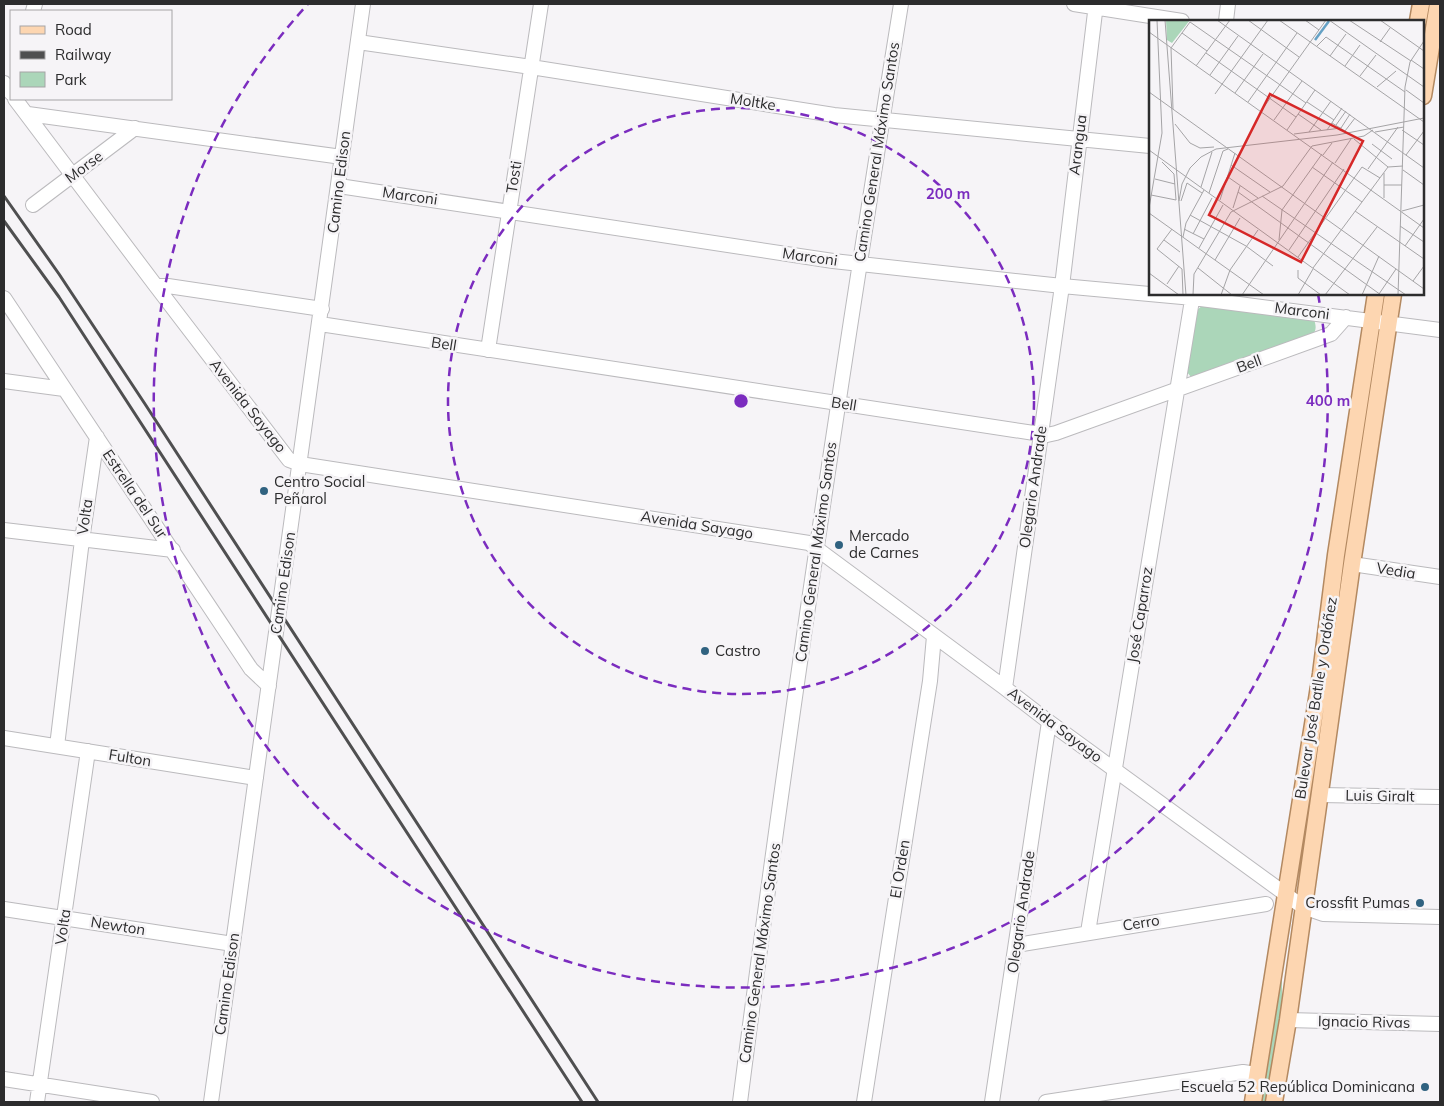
<svg xmlns="http://www.w3.org/2000/svg" width="1444" height="1106" font-family="Mulish,sans-serif">
<style>
.green{fill:#abd6b9}
.lines{fill:none;stroke-linecap:round;stroke-linejoin:round}
.minor-casing{stroke:#bbbabd;stroke-width:16}
.major-casing{stroke:#b38961;stroke-width:19}
.minor{stroke:#fff;stroke-width:14}
.major{stroke:#fdd6b1;stroke-width:16}
.rail{stroke:#4f4f50;stroke-width:3}
.ring{fill:none;stroke:#7b2cbf;stroke-width:2.5;stroke-dasharray:9 6}
.poi-dot{fill:#306280;stroke:#f6f4f7;stroke-width:2}
.labels{text-anchor:middle;stroke-width:5;stroke-linejoin:round;paint-order:stroke}
.street-label{font-size:15px;fill:#2c2c2d;stroke:#f6f4f7}
.poi-label{font-size:15px;fill:#2c2c2d;stroke:#f6f4f7;text-anchor:start}
.inset-river{fill:none;stroke:#65a1c4;stroke-width:2.5}
.inset-road{fill:none;stroke:#a5a4a6;stroke-width:1}
.view{fill:#d62828;fill-opacity:0.15;stroke:#d62828;stroke-width:2.5}
.inset-edge{fill:none;stroke:#2c2c2d;stroke-width:2.5}
.centre{fill:#7b2cbf;stroke:#f6f4f7;stroke-width:2.5}
.ring-label{font-size:15px;text-anchor:middle;font-weight:bold;fill:#7b2cbf;stroke:#f6f4f7;stroke-width:5;stroke-linejoin:round;paint-order:stroke}
</style>
<rect width="100%" height="100%" fill="#f6f4f7"/>
<path class="green" d="M1203,305l111,14c2,7 3,11 -2,17l-118,42 -3,-1 -4,-5 10,-62z
M1282,970v36l-14,96h-8z"/>
<g class="lines">
<g class="minor-casing">
<path id="minor" d="M1074,4l108,17
M33,11l2,-7
M1226,21l2,-17
M358,42l173,25 303,48 316,31
M4,83l7,10
M15,99l141,187 133,174 11,4 509,79 196,145 44,34 254,185 20,7 117,3
M28,114l314,43
M339,186l494,75 229,25 131,12 247,32
M33,205l102,-77
M156,286h12l154,23
M4,298l247,371 18,17
M320,324l727,111 9,-2 275,-99 15,-17
M488,350l53,-346
M4,381l60,8
M4,530l169,20
M1352,564l88,13
M1005,688l57,-402 34,-282
M4,738l252,40
M57,746l25,-206 15,-103
M1319,795l121,2
M4,909l229,35
M1088,932l105,-638
M1016,945l250,-41
M1288,1020l152,4
M4,1079l148,23
M37,1102l51,-351
M211,1102l152,-1098
M740,1102c47,-367 102,-733 161,-1098
M864,1102l66,-421 4,-45
M992,1102l57,-380
M1046,1102l197,-30 14,2"/>
</g>
<g class="major-casing">
<path id="major" d="M1418,21l3,-17
M1423,96l15,-92
M1253,1102l68,-428 15,-119 40,-261
M1274,1102l14,-82 64,-456 41,-270"/>
</g>
<use href="#minor" class="minor"/>
<use href="#major" class="major"/>
<path class="rail" d="M4,196l55,78 86,130 453,698
M4,221l55,76 523,805"/>
</g>
<g class="ring">
<circle cx="741" cy="401" r="293"/>
<path d="M1318 294A587 587 0 1 1 308 4"/>
</g>
<g class="poi-dot">
<circle cx="264" cy="491" r="5"/>
<circle cx="839" cy="545" r="5"/>
<circle cx="705" cy="651" r="5"/>
<circle cx="1420" cy="903" r="5"/>
<circle cx="1425" cy="1087" r="5"/>
</g>
<g class="labels">
<g class="street-label">
<text transform="translate(753 102) rotate(9)" y="5">Moltke</text>
<text transform="translate(1078 145) rotate(-83)" y="5">Arangua</text>
<text transform="translate(877 152) rotate(-81)" y="5">Camino General Máximo Santos</text>
<text transform="translate(84 167) rotate(-37)" y="5">Morse</text>
<text transform="translate(514 177) rotate(-81)" y="5">Tosti</text>
<text transform="translate(339 182) rotate(-83)" y="5">Camino Edison</text>
<text transform="translate(410 196) rotate(8)" y="5">Marconi</text>
<text transform="translate(810 257) rotate(8)" y="5">Marconi</text>
<text transform="translate(1302 311) rotate(7)" y="5">Marconi</text>
<text transform="translate(444 344) rotate(9)" y="5">Bell</text>
<text transform="translate(1249 364) rotate(-20)" y="5">Bell</text>
<text transform="translate(844 404) rotate(9)" y="5">Bell</text>
<text transform="translate(248 406) rotate(52)" y="5">Avenida Sayago</text>
<text transform="translate(1033 487) rotate(-82)" y="5">Olegario Andrade</text>
<text transform="translate(135 494) rotate(56)" y="5">Estrella del Sur</text>
<text transform="translate(85 517) rotate(-82)" y="5">Volta</text>
<text transform="translate(697 525) rotate(9)" y="5">Avenida Sayago</text>
<text transform="translate(816 552) rotate(-82)" y="5">Camino General Máximo Santos</text>
<text transform="translate(1396 571) rotate(9)" y="5">Vedia</text>
<text transform="translate(283 583) rotate(-82)" y="5">Camino Edison</text>
<text transform="translate(1140 615) rotate(-81)" y="5">José Caparroz</text>
<text transform="translate(1316 698) rotate(-81)" y="5">Bulevar José Batlle y Ordóñez</text>
<text transform="translate(1055 725) rotate(37)" y="5">Avenida Sayago</text>
<text transform="translate(130 758) rotate(9)" y="5">Fulton</text>
<text transform="translate(1380 796) rotate(1)" y="5">Luis Giralt</text>
<text transform="translate(900 869) rotate(-81)" y="5">El Orden</text>
<text transform="translate(1021 912) rotate(-82)" y="5">Olegario Andrade</text>
<text transform="translate(1141 923) rotate(-9)" y="5">Cerro</text>
<text transform="translate(118 926) rotate(9)" y="5">Newton</text>
<text transform="translate(63 927) rotate(-82)" y="5">Volta</text>
<text transform="translate(760 953) rotate(-82)" y="5">Camino General Máximo Santos</text>
<text transform="translate(227 984) rotate(-82)" y="5">Camino Edison</text>
<text transform="translate(1364 1022) rotate(1)" y="5">Ignacio Rivas</text>
</g>
<g class="poi-label">
<text x="274" y="487">Centro Social<tspan x="274" dy="17">Peñarol</tspan></text>
<text x="849" y="541">Mercado<tspan x="849" dy="17">de Carnes</tspan></text>
<text x="715" y="656">Castro</text>
<text x="1410" y="908" text-anchor="end">Crossfit Pumas</text>
<text x="1415" y="1092" text-anchor="end">Escuela 52 República Dominicana</text>
</g>
</g>
<g transform="translate(1149 20)">
<rect width="275" height="275" fill="#f6f4f7"/>
<path d="M17,0h24l-18,23 -5,-3z" fill="#abd6b9"/>
<path class="inset-river" d="M166,20l14,-19"/>
<path class="inset-road" d="M16,0l21,275M68,0l207,148M99,0l51,37M130,0l145,102M156,0l14,10M180,0l95,67M200,0l62,41M231,0l44,31M41,2l116,81M0,12l275,196M33,13l25,18M231,22l10,-14M168,26l9,-9 79,55M22,28l2,61M22,28l19,-26M57,33l90,64M181,36l16,-22M262,40l13,9M47,46l34,-46M196,46l15,-21M61,55l28,-39M211,56l16,-21M228,67l19,-16M257,70l18,13M0,72l275,197M86,73l28,-39M66,74l53,-74M99,82l49,-69M158,82l27,18M112,91l65,-91M149,94l23,16M125,100l28,-39M183,103l13,8 10,-13M26,104l15,19 10,5 14,-1M187,105l10,-14M138,110l28,-40M178,110l15,-22M253,110l22,15M160,112l22,-31M226,112l29,-5M145,114l47,-6 9,-14M205,119l34,28M223,124l20,15M0,130l201,145M174,135l9,-12M257,135l18,-24M186,143l16,-24M82,145l39,27M163,147l50,35M239,147l15,-1M219,149l30,-42M254,150l21,15M79,157l30,21M6,159l20,5M235,165h18M52,167l11,-35M89,172l143,103M60,173l14,-42 5,-2M2,175l25,5 -2,-26 -12,-12M113,176l144,99M235,178v-25M71,180l15,-47M30,181l3,-17 8,-16 11,-11 15,-8 121,-14 87,-17M32,181l6,-18 15,10M0,188l13,-75 -5,-113M84,188l7,-22M206,191l69,48M253,191l22,-6M0,193l115,82M41,195l56,31 27,20M251,206l24,16M23,209l-15,20 25,20 1,26M35,209l20,10M44,214l19,-36M34,217l3,-14 18,-33M15,220l16,12M130,220l3,-30 40,-56M256,226l19,-27M50,228l24,-43M140,230l55,-81M149,237l64,-90 18,11M66,240l25,-42M49,248l34,27M164,248l75,-101M149,250v8l23,17M0,253l30,22M264,261l11,-15M18,264l12,-18M230,274l17,-25M44,275l1,-21 37,-62 52,-26 29,-40 52,-10 9,-6M72,275l9,-25 28,-40M93,275l91,-133M149,275l15,-26M176,275l52,-68M213,275l17,-39M249,275l7,-208 5,-25 14,-21"/>
<path class="view" d="M121,74l93,47 -62,121 -92,-47z"/>
<rect width="275" height="275" class="inset-edge"/>
</g>
<circle cx="741" cy="401" r="8" class="centre"/>
<g class="ring-label">
<text x="948" y="199">200 m</text>
<text x="1328" y="406">400 m</text>
</g>
<rect width="1444" height="1106" fill="none" stroke="#2c2c2d" stroke-width="10"/>
<rect x="10" y="10" width="162" height="90" fill="#f6f4f7" stroke="#a5a4a6"/>
<rect x="20" y="26" width="25" height="8" fill="#fdd6b1" stroke="#a5a4a6"/>
<text x="55" y="35" font-size="15" fill="#2c2c2d">Road</text>
<rect x="20" y="51" width="25" height="8" fill="#4f4f50" stroke="#a5a4a6"/>
<text x="55" y="60" font-size="15" fill="#2c2c2d">Railway</text>
<rect x="20" y="72" width="25" height="15" fill="#abd6b9" stroke="#a5a4a6"/>
<text x="55" y="85" font-size="15" fill="#2c2c2d">Park</text>
</svg>
